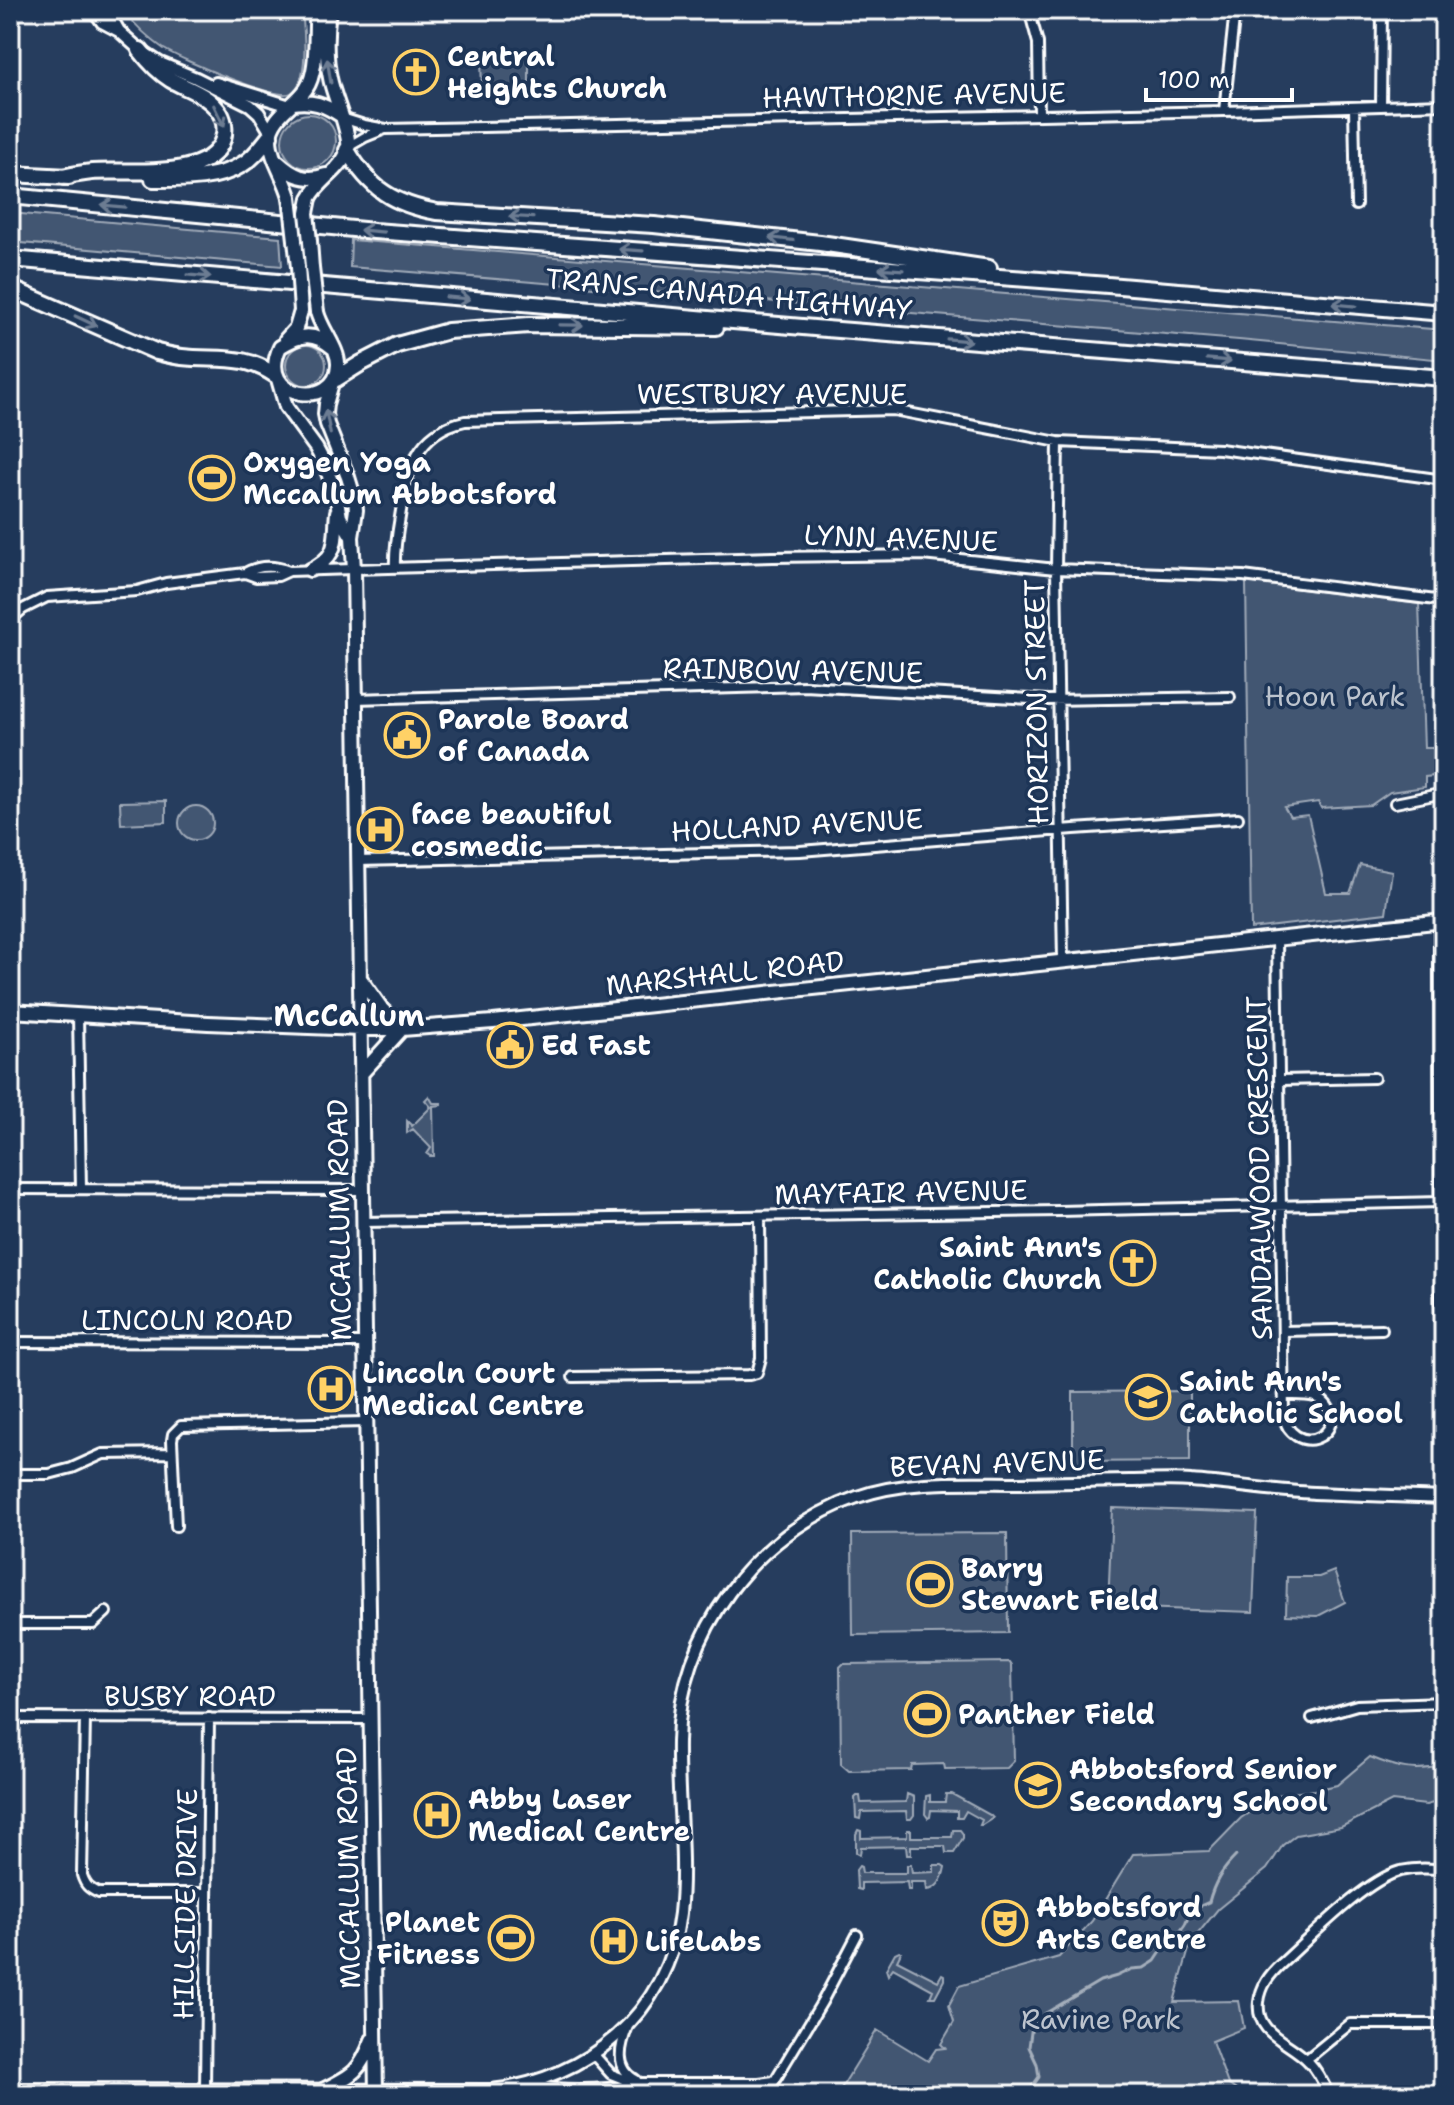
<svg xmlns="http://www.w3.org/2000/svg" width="1454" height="2105" font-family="'Shantell Sans',sans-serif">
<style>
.green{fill:#425672;stroke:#a0aab8;stroke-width:2}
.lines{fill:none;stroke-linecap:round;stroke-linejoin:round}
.stream{stroke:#a4aebb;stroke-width:3}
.minor-casing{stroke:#fff;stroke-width:14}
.tertiary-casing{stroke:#fff;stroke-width:16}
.secondary-casing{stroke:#fff;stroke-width:18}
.motorway-casing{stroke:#fff;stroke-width:20}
.minor{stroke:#1d3557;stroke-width:8}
.tertiary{stroke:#1d3557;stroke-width:10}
.secondary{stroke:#1d3557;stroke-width:12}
.motorway{stroke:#1d3557;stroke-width:14}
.secondary-bridge-casing{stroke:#fff;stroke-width:18;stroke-linecap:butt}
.secondary-bridge{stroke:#1d3557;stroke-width:12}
.oneway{stroke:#6c7c92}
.labels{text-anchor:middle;stroke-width:7;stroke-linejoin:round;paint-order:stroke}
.poi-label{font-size:28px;font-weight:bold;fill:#fff;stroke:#1d3557;text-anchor:start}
.street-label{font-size:28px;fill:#fff;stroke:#1d3557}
.park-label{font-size:28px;fill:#bdc4ce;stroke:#1d3557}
.neighbourhood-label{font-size:30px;font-weight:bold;fill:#fff;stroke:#1d3557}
</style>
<rect width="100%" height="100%" fill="#263d5e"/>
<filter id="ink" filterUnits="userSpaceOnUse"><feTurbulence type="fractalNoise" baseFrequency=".0125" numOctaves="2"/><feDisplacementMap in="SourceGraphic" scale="16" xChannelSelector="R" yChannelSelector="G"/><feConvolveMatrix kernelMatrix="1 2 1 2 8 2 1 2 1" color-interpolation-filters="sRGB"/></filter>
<g filter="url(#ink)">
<path class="green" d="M123,10h179c2,19 8,72 -11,83 -14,8 -111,-34 -127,-44 -16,-11 -29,-24 -41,-39z
M529,57v32l-47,2 -1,-33z
M282 141a27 27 0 1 1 54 0a27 27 0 1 1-54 0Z
M10,213l270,24 2,29 -272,-24z
M351,240l1093,90v30l-205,-20 -889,-73z
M286 365a20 20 0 1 1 40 0a20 20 0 1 1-40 0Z
M1246,582l173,22 5,144h20v27l-19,2v10l-35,5 -19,13 -50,3 -3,-6 -34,5 6,10 18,-2 18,78h24l10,-28 32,6 -6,42 -135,16z
M166,801v21l-45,2 -1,-22z
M179 823a17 17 0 1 1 34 0a17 17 0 1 1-34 0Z
M429,1096l4,7h8v2l-8,1 1,50h-4l-3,-2 4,-6 -18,-19 -6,4v-12l5,5 19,-19 -6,-7z
M1190,1391v70l-117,1v-70z
M1112,1508l145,5 -4,99 -145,-5z
M1007,1533l1,100 -155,2 -1,-101z
M1334,1571l11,31 -27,14 -32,-1 1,-38h32z
M1010,1662l2,3 2,96 -7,7 -62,1 -1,-5 -32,1 -1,5 -62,1 -8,-7 -1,-97 3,-3z
M1370,1757c27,11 44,16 74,8v35l-18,5 -34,-4 -51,26 -45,8 -13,10 -16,24 -49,40 -27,33 -17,60 65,-1 5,27 -32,13 16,43 15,11h-406l40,-65 51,31 8,-12 9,-1 -4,-4 13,-22 -5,-17 10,-19 100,-29 33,-36 41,-67 76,-3 32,-33 35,-23 39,-5 22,-5z
M907,1794l7,3v18l-3,4h-4l-1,-8 -45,1 -1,7 -4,-1 -1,-20 2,-2h3l1,7 45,-1z
M946,1794h6l38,21 3,3 -11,7h-2l2,-5 -16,-9 -4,7h-5v-7l-26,-1 -1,7 -2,1 -3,-4 1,-18 4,-1v7h15z
M858,1830l3,1v7l46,-1v-7h4v7h41l1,-7h7l3,4v4l-9,15h-8l-1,-7h-34v9h-4l-1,-9 -45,1 -1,8 -4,-3v-18z
M907,1865h4l1,8 22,-1v-7h8l3,2c-2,11 -7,22 -18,23l-1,-8h-15v8h-3l-1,-8 -46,1v7l-4,-1 -1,-19 3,-4 2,1 1,6h45z
M899,1951l2,1 -4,8 41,21 4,-7 2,1v5l-9,17h-5l3,-7 -40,-22 -5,7 -2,-6 9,-16z"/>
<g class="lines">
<path class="stream" d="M1030,2095l1,-7 8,-11 -2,-13 -8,-17 3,-22 14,-12 54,-32 17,-5 15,-7 12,-1 11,-7 8,-12 11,-9 11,-15 6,-15 18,-8c5,-19 13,-32 27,-46"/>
<g class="minor-casing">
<path id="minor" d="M1029,10l9,33 1,71
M1381,106l1,-96
M1354,107l2,98
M1224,111l11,-101
M342,118l22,7 22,4 838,-18 220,-7
M348,147l17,-10 20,-8
M1058,442l-2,127 7,392
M395,568c-1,-17 2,-34 5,-51 7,-45 14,-85 65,-96l428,-11 165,32 162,7 224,31
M245,573l11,4 22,-1 11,-5 65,-2 419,-12 149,-2 134,14 187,7 201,25
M10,620l13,-11 24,-12 90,-6 29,-8 79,-10c14,-8 29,-8 44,-2
M355,699l450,-13 243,14 182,-3
M1395,803l49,-10
M358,861l442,-10 274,-22 164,-11
M1439,922l2,455 3,10
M1277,939l7,477c2,17 20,30 37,20 17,-11 12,-33 -6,-39 -10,-3 -21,-2 -31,-2
M78,1015l3,174
M1281,1080l93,-2
M10,1189l352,1
M363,1222l696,-11 382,-9
M1283,1331l99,-2
M10,1342l355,1
M573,1377l176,-2 8,-2 4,-15 -1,-142
M10,1474h39l23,-6 31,-14 69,-1
M176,1526l-4,-86 1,-6 8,-8 185,-4
M10,1624h83l13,-12
M10,1718l360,1
M85,1718l-3,157c3,10 7,14 17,18h108
M1312,1718l45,-13 87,-3
M628,2026c-8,20 -14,42 8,54
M594,2055l17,19 23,9h125l15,-2
M1307,2059l43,-35h94
M527,2084c35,7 73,6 108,1
M205,2090l4,-372
M766,2095l56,-93 35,-67
M1329,2095c-5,-11 -11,-24 -20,-33 -18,-20 -54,-27 -50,-60 2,-16 10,-27 22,-38 28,-25 83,-83 119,-93 14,-3 30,-3 44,-1"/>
</g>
<g class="tertiary-casing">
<path id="tertiary" d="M94,10l8,12 17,9
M107,10l12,21 21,19 20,13 36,15 54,27 9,8 12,20
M216,83l74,23
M10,2089l481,1c95,-10 178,-77 189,-177 6,-56 -3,-114 -2,-171 1,-109 77,-209 179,-245 52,-18 109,-14 163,-14 36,-1 73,-1 110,-2 20,0 41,-2 61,0 41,3 82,10 123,12 43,2 87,3 130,5"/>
</g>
<g class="secondary-casing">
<path id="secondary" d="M293,103c19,-3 32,2 47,12
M278,162c15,14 28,20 48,13
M290,197c-5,-20 -20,-39 -20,-59 1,-22 24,-32 36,-49 13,-19 8,-56 11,-79
M310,198c9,-18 33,-29 38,-49 3,-16 -15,-53 -18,-71 -5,-23 -4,-45 -1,-68
M295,240l3,27
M310,241l2,27
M317,312c4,17 22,37 21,53 -1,45 -83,35 -58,-18 21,-13 33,-16 53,1
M286,339l10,-11 5,-17
M278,379l8,28 30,41 9,17 11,30 4,22 12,20
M332,383l-6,21 -1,10 2,10 21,53 7,23 1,10 -4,27 2,32 22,1526
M310,570c30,-15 24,-28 27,-58
M360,978l22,31 20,20
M10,1011l198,12 152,6h42l91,-7 951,-101
M361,1074l41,-45
M323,2090c30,-15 37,-18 49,-50"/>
</g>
<g class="motorway-casing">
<path id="motorway" d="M347,150c23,39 46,54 90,62l217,13 166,18 169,25
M10,174l59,3
M62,177c10,-2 20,-4 30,-5 35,-3 118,10 131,-33 3,-10 1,-21 -5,-29 -12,-16 -31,-21 -47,-30 -13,-8 -22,-18 -31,-30
M153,179c29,0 65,1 90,-15 12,-7 19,-18 27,-28
M10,196l364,35 734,54 336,28
M10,259l816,70 618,49
M10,288l147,64c8,2 16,4 25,5 35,4 61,-4 93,18
M336,379l24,-15 37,-19 51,-14 81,-6 187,2"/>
</g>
<use href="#minor" class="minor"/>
<use href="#tertiary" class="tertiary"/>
<use href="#secondary" class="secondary"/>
<use href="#motorway" class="motorway"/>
<g class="secondary-bridge-casing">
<path id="secondary-bridge" d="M290,197l5,43
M310,241l-3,-28 3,-15
M298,267l3,44
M312,268l5,44"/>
</g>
<use href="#secondary-bridge" class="secondary-bridge"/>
</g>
<defs><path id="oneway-shaft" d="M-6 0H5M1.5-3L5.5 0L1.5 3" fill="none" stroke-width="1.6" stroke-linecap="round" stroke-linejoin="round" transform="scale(2)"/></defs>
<g class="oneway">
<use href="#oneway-shaft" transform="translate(329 71) rotate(-99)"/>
<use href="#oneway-shaft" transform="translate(219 116) rotate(64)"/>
<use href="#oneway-shaft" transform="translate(113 206) rotate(-175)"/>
<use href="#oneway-shaft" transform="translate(521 217) rotate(-177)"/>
<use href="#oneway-shaft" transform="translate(372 231) rotate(-175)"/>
<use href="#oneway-shaft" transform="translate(781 239) rotate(-173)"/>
<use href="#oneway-shaft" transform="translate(631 250) rotate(-176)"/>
<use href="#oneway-shaft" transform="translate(891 269) rotate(-176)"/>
<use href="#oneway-shaft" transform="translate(199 276) rotate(5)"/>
<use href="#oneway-shaft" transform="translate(458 298) rotate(5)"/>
<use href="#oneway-shaft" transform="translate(1344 305) rotate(-175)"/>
<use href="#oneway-shaft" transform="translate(86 321) rotate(25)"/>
<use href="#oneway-shaft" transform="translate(571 325) rotate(1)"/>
<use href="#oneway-shaft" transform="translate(959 340) rotate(5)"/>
<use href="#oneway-shaft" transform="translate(1219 360) rotate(5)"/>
<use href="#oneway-shaft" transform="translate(328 422) rotate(-101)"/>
</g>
</g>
<defs>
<g id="church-ring" transform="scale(2.3)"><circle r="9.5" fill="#1d3557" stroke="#ffd166" stroke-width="1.5"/><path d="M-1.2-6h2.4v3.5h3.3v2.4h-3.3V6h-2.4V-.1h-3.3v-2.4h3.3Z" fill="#ffd166"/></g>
<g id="stadium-ring" transform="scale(2.3)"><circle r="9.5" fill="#1d3557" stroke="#ffd166" stroke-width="1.5"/><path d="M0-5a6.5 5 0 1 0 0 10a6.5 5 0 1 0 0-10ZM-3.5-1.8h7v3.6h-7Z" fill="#ffd166"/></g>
<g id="civic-ring" transform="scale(2.3)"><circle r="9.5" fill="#1d3557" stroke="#ffd166" stroke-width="1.5"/><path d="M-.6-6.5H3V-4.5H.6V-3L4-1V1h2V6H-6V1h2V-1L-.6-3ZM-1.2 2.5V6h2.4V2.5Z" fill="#ffd166"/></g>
<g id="hospital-ring" transform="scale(2.3)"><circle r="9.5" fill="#1d3557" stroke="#ffd166" stroke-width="1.5"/><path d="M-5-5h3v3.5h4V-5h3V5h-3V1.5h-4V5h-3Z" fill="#ffd166"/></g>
<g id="school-ring" transform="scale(2.3)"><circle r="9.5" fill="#1d3557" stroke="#ffd166" stroke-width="1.5"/><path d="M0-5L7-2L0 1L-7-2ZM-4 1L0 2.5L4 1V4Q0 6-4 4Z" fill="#ffd166"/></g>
<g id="theatre-ring" transform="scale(2.3)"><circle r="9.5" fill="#1d3557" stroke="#ffd166" stroke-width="1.5"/><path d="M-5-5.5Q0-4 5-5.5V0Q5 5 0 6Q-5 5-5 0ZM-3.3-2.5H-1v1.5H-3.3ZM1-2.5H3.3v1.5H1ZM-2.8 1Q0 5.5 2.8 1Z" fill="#ffd166"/></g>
</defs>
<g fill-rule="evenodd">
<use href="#church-ring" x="416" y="72"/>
<use href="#stadium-ring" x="212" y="478"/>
<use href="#civic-ring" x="407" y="735"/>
<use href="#hospital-ring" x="380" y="830"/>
<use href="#civic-ring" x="510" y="1045"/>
<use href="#church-ring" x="1133" y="1263"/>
<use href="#hospital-ring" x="331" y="1389"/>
<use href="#school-ring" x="1148" y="1397"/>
<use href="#stadium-ring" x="930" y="1584"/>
<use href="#stadium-ring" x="927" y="1714"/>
<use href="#school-ring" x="1038" y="1785"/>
<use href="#hospital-ring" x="437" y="1815"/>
<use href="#theatre-ring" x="1005" y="1923"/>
<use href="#stadium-ring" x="511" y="1938"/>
<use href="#hospital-ring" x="614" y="1941"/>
</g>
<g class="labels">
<g class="poi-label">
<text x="447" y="66">Central<tspan x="447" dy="32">Heights Church</tspan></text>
<text x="243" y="472">Oxygen Yoga<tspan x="243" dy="32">Mccallum Abbotsford</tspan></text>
<text x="438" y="729">Parole Board<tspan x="438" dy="32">of Canada</tspan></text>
<text x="411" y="824">face beautiful<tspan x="411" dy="32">cosmedic</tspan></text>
<text x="541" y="1055">Ed Fast</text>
<text x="1102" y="1257" text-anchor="end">Saint Ann's<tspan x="1102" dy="32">Catholic Church</tspan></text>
<text x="362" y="1383">Lincoln Court<tspan x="362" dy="32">Medical Centre</tspan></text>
<text x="1179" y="1391">Saint Ann's<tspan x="1179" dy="32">Catholic School</tspan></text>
<text x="961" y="1578">Barry<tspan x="961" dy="32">Stewart Field</tspan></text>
<text x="958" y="1724">Panther Field</text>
<text x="1069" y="1779">Abbotsford Senior<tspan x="1069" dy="32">Secondary School</tspan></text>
<text x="468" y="1809">Abby Laser<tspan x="468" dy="32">Medical Centre</tspan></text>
<text x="1036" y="1917">Abbotsford<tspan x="1036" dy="32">Arts Centre</tspan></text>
<text x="480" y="1932" text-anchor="end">Planet<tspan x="480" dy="32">Fitness</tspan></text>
<text x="645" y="1951">LifeLabs</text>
</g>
<g class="street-label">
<text transform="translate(914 95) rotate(-1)" y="10">HAWTHORNE AVENUE</text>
<text transform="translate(729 294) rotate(5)" y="10">TRANS-CANADA HIGHWAY</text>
<text x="772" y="404">WESTBURY AVENUE</text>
<text transform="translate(901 538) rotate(2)" y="10">LYNN AVENUE</text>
<text transform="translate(793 670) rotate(1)" y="10">RAINBOW AVENUE</text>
<text transform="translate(1036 702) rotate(-91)" y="10">HORIZON STREET</text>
<text transform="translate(797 825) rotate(-3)" y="10">HOLLAND AVENUE</text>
<text transform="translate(725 973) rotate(-6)" y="10">MARSHALL ROAD</text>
<text transform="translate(1259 1168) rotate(-91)" y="10">SANDALWOOD CRESCENT</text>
<text transform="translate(901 1192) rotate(-1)" y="10">MAYFAIR AVENUE</text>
<text transform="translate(339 1220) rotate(-91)" y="10">MCCALLUM ROAD</text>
<text x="187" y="1330">LINCOLN ROAD</text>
<text transform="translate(997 1463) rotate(-2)" y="10">BEVAN AVENUE</text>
<text x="190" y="1706">BUSBY ROAD</text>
<text transform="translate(348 1868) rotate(-91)" y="10">MCCALLUM ROAD</text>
<text transform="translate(185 1904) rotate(-89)" y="10">HILLSIDE DRIVE</text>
</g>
<g class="park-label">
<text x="1335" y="706">Hoon Park</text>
<text x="1101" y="2029">Ravine Park</text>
</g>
<g class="neighbourhood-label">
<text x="349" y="1026">McCallum</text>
</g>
</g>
<rect width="1454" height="2105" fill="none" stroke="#1d3557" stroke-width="40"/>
<rect x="20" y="20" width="1414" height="2065" fill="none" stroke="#fff" stroke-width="3" filter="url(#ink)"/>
<path d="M1146 88v12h146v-12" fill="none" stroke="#ffffff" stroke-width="4"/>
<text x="1158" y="88" font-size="24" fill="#ffffff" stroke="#1d3557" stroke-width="6" paint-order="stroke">100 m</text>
</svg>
